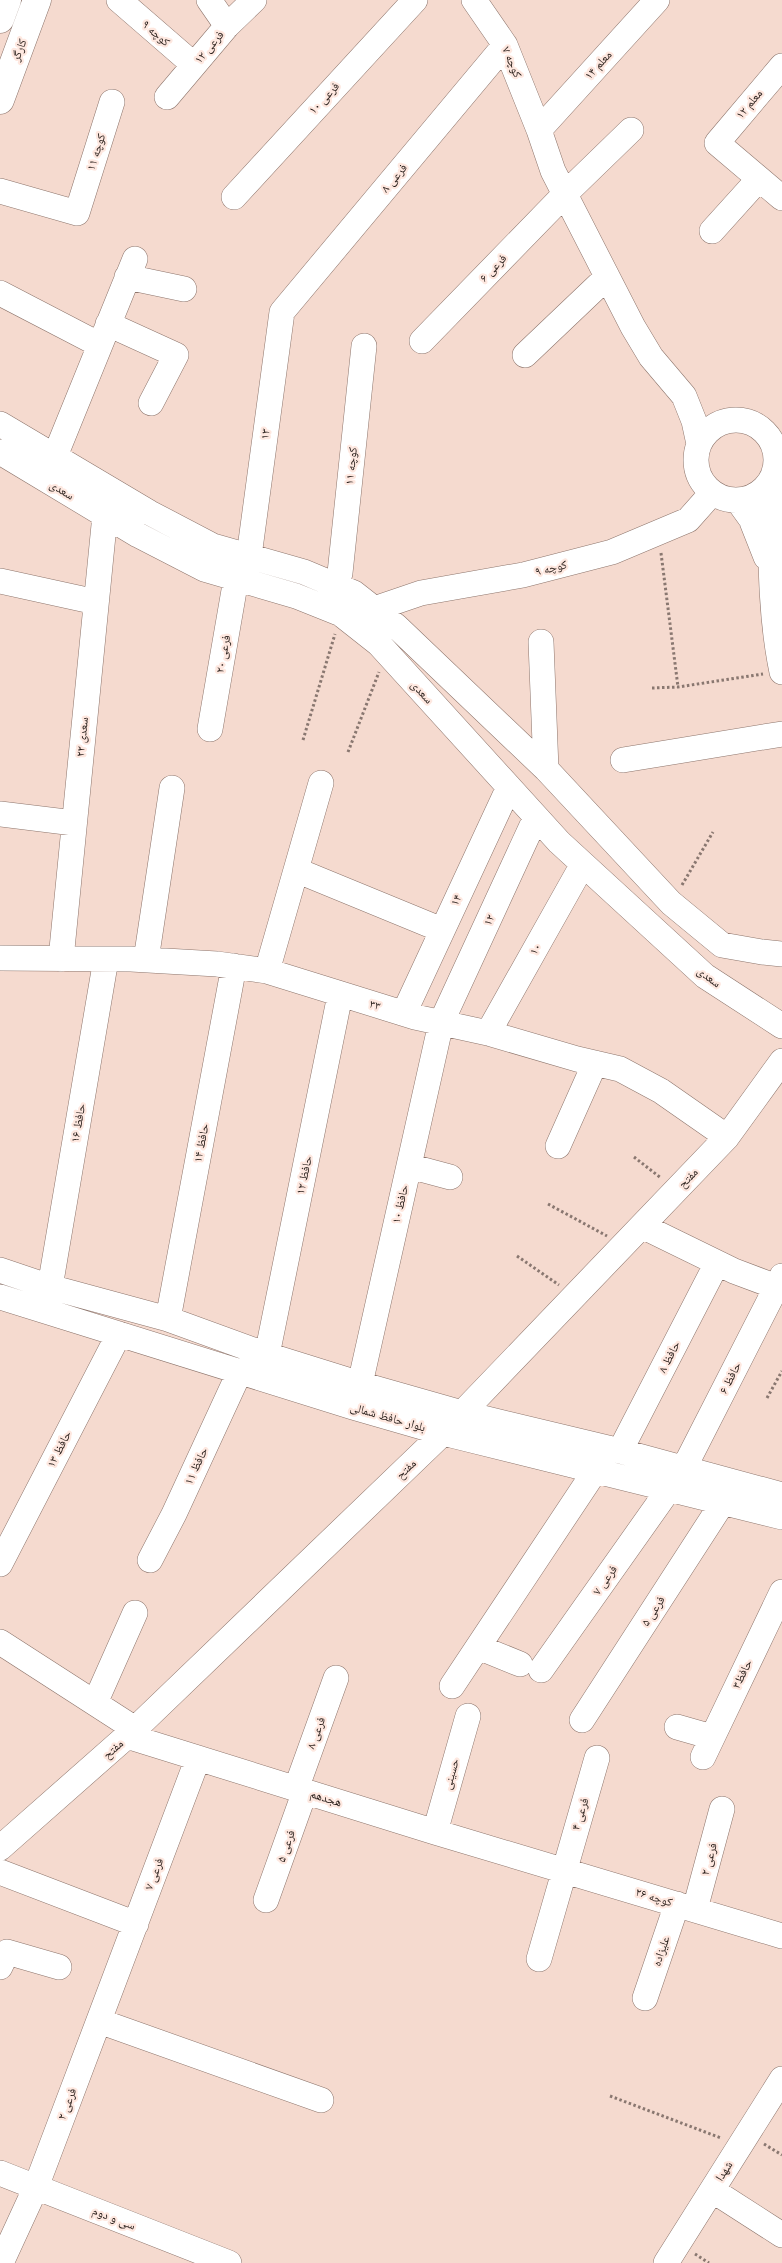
<svg xmlns="http://www.w3.org/2000/svg" width="782" height="2263" font-family="Inter,'Noto Naskh Arabic',sans-serif">
<style>
.lines{fill:none;stroke-linecap:round;stroke-linejoin:round}
.minor-casing{stroke:#8d756c;stroke-width:26}
.major-casing{stroke:#8d756c;stroke-width:29}
.path{stroke:#897770;stroke-width:3;stroke-dasharray:2.5 2.5;stroke-linecap:butt}
.minor{stroke:#fff;stroke-width:25}
.major{stroke:#fff;stroke-width:28}
.labels{text-anchor:middle;stroke-width:4.5;stroke-linejoin:round;paint-order:stroke}
.street-label{font-size:12px;fill:#291f1b;stroke:#fee8e0}
</style>
<rect width="100%" height="100%" fill="#f5dacf"/>
<g class="lines">
<g class="minor-casing">
<path id="minor" d="M119,0l75,65
M209,0l18,26
M474,0l31,45 34,85 14,41 80,156 18,30 33,39 10,25 5,23
M782,66l-65,77 65,55
M167,97l60,-71 27,-26
M539,130l118,-130
M0,191l77,22 35,-111
M234,197l181,-197
M712,231l47,-52
M127,277l57,12
M0,293l100,52
M108,324l68,31 -25,48
M422,341l143,-147 66,-64
M525,355l82,-78
M696 460a40 40 0 1 1 80 0a40 40 0 1 1-80 0Z
M0,424l150,89 63,33 91,26 50,21 42,33 150,143 125,134 51,42 40,7 20,2
M0,452l138,83 66,34 92,27 45,18 38,30 180,198 146,134 77,50
M55,456l80,-197
M770,482c1,63 -1,128 12,190
M738,501l13,18 15,38
M249,556l33,-244 223,-267
M0,581l96,21
M337,586l3,-13 24,-227
M374,609l47,-16 102,-18 89,-23 76,-32 24,-27
M541,642l5,127
M210,729l26,-150
M623,760l159,-26
M0,814l74,9
M296,870l146,60
M0,958l131,1 86,5 50,7 148,46 73,16 89,26 43,10 41,22 66,46
M61,959l44,-444
M146,960l26,-172
M267,971l54,-188
M404,1013l105,-226
M488,1033l95,-169
M558,1146l37,-83
M409,1166l41,11
M642,1226l92,45 48,18
M0,1270l50,17 118,32 99,36 93,29 102,29 158,38 162,44
M50,1287l56,-328
M0,1297l353,110 90,26 339,84
M168,1319l66,-353
M267,1355l73,-360
M360,1384l81,-361 95,-206
M620,1451l97,-188
M684,1468l98,-192
M150,1560l24,-46 66,-143
M0,1564l119,-230
M0,1642l135,87
M478,1647l42,17
M541,1670l128,-181
M452,1686l143,-215
M95,1703l40,-90
M582,1720l141,-218
M677,1727l35,10
M127,1736l308,96 347,104
M703,1757l79,-165
M296,1789l40,-111
M435,1832l33,-116
M0,1848l135,-119 308,-296 284,-296 55,-76
M0,1872l136,52
M266,1900l39,-109
M695,1909l27,-100
M539,1959l58,-201
M0,1967l7,-15 52,15
M645,1998l32,-94
M99,2021l222,79
M0,2173l229,90
M712,2190l70,45
M1,2263l35,-76 162,-429
M666,2263l116,-184"/>
</g>
<g class="major-casing">
<path id="major" d="M0,19l7,-19
M0,100l37,-100"/>
</g>
<path class="path" d="M661,553l17,134
M652,688l26,-1 85,-13
M303,740l32,-106
M348,752l31,-80
M682,885l31,-53
M634,1157l27,21
M548,1204l59,32
M517,1256l42,29
M767,1398l15,-27
M610,2096l111,42
M764,2144l18,11
M695,2254l14,9"/>
<use href="#minor" class="minor"/>
<use href="#major" class="major"/>
</g>
<g class="labels">
<g class="street-label">
<text transform="translate(156 33) rotate(41)" y="4">کوچه ۹</text>
<text transform="translate(209 47) rotate(-50)" y="4">فرعی ۱۲</text>
<text transform="translate(19 50) rotate(-69)" y="4">کارگر</text>
<text transform="translate(512 62) rotate(67)" y="4">کوچه ۷</text>
<text transform="translate(598 65) rotate(-48)" y="4">معلم ۱۴</text>
<text transform="translate(324 98) rotate(-47)" y="4">فرعی ۱۰</text>
<text transform="translate(749 104) rotate(-50)" y="4">معلم ۱۲</text>
<text transform="translate(96 152) rotate(-72)" y="4">کوچه ۱۱</text>
<text transform="translate(394 178) rotate(-50)" y="4">فرعی ۸</text>
<text transform="translate(493 268) rotate(-46)" y="4">فرعی ۶</text>
<text transform="translate(265 434) rotate(-82)" y="4">۱۳</text>
<text transform="translate(351 466) rotate(-84)" y="4">کوچه ۱۱</text>
<text transform="translate(62 490) rotate(31)" y="4">سعدی</text>
<text transform="translate(551 568) rotate(-14)" y="4">کوچه ۹</text>
<text transform="translate(223 654) rotate(-80)" y="4">فرعی ۲۰</text>
<text transform="translate(422 692) rotate(48)" y="4">سعدی</text>
<text transform="translate(82 737) rotate(-84)" y="4">سعدی ۲۲</text>
<text transform="translate(456 900) rotate(-65)" y="4">۱۴</text>
<text transform="translate(489 920) rotate(-65)" y="4">۱۲</text>
<text transform="translate(535 949) rotate(-60)" y="4">۱۰</text>
<text transform="translate(709 977) rotate(36)" y="4">سعدی</text>
<text transform="translate(375 1005) rotate(16)" y="4">۳۳</text>
<text transform="translate(78 1123) rotate(-80)" y="4">حافظ ۱۶</text>
<text transform="translate(201 1143) rotate(-79)" y="4">حافظ ۱۴</text>
<text transform="translate(304 1175) rotate(-78)" y="4">حافظ ۱۲</text>
<text transform="translate(688 1178) rotate(-46)" y="4">مفتح</text>
<text transform="translate(400 1204) rotate(-77)" y="4">حافظ ۱۰</text>
<text transform="translate(669 1357) rotate(-63)" y="4">حافظ ۸</text>
<text transform="translate(730 1378) rotate(-63)" y="4">حافظ ۶</text>
<text transform="translate(388 1417) rotate(16)" y="4">بلوار حافظ شمالی</text>
<text transform="translate(59 1449) rotate(-63)" y="4">حافظ ۱۳</text>
<text transform="translate(196 1466) rotate(-65)" y="4">حافظ ۱۱</text>
<text transform="translate(406 1469) rotate(-44)" y="4">مفتح</text>
<text transform="translate(605 1580) rotate(-55)" y="4">فرعی ۷</text>
<text transform="translate(653 1611) rotate(-57)" y="4">فرعی ۵</text>
<text transform="translate(742 1674) rotate(-64)" y="4">حافظ۳</text>
<text transform="translate(316 1733) rotate(-70)" y="4">فرعی ۸</text>
<text transform="translate(113 1749) rotate(-41)" y="4">مفتح</text>
<text transform="translate(451 1774) rotate(-74)" y="4">حسینی</text>
<text transform="translate(326 1798) rotate(17)" y="4">هجدهم</text>
<text transform="translate(580 1814) rotate(-73)" y="4">فرعی ۴</text>
<text transform="translate(286 1846) rotate(-71)" y="4">فرعی ۵</text>
<text transform="translate(709 1859) rotate(-75)" y="4">فرعی ۲</text>
<text transform="translate(154 1874) rotate(-69)" y="4">فرعی ۷</text>
<text transform="translate(654 1897) rotate(17)" y="4">کوچه ۲۶</text>
<text transform="translate(661 1951) rotate(-71)" y="4">علیزاده</text>
<text transform="translate(67 2104) rotate(-69)" y="4">فرعی ۲</text>
<text transform="translate(724 2171) rotate(-58)" y="4">شهدا</text>
<text transform="translate(114 2218) rotate(21)" y="4">سی و دوم</text>
</g>
</g>
</svg>
